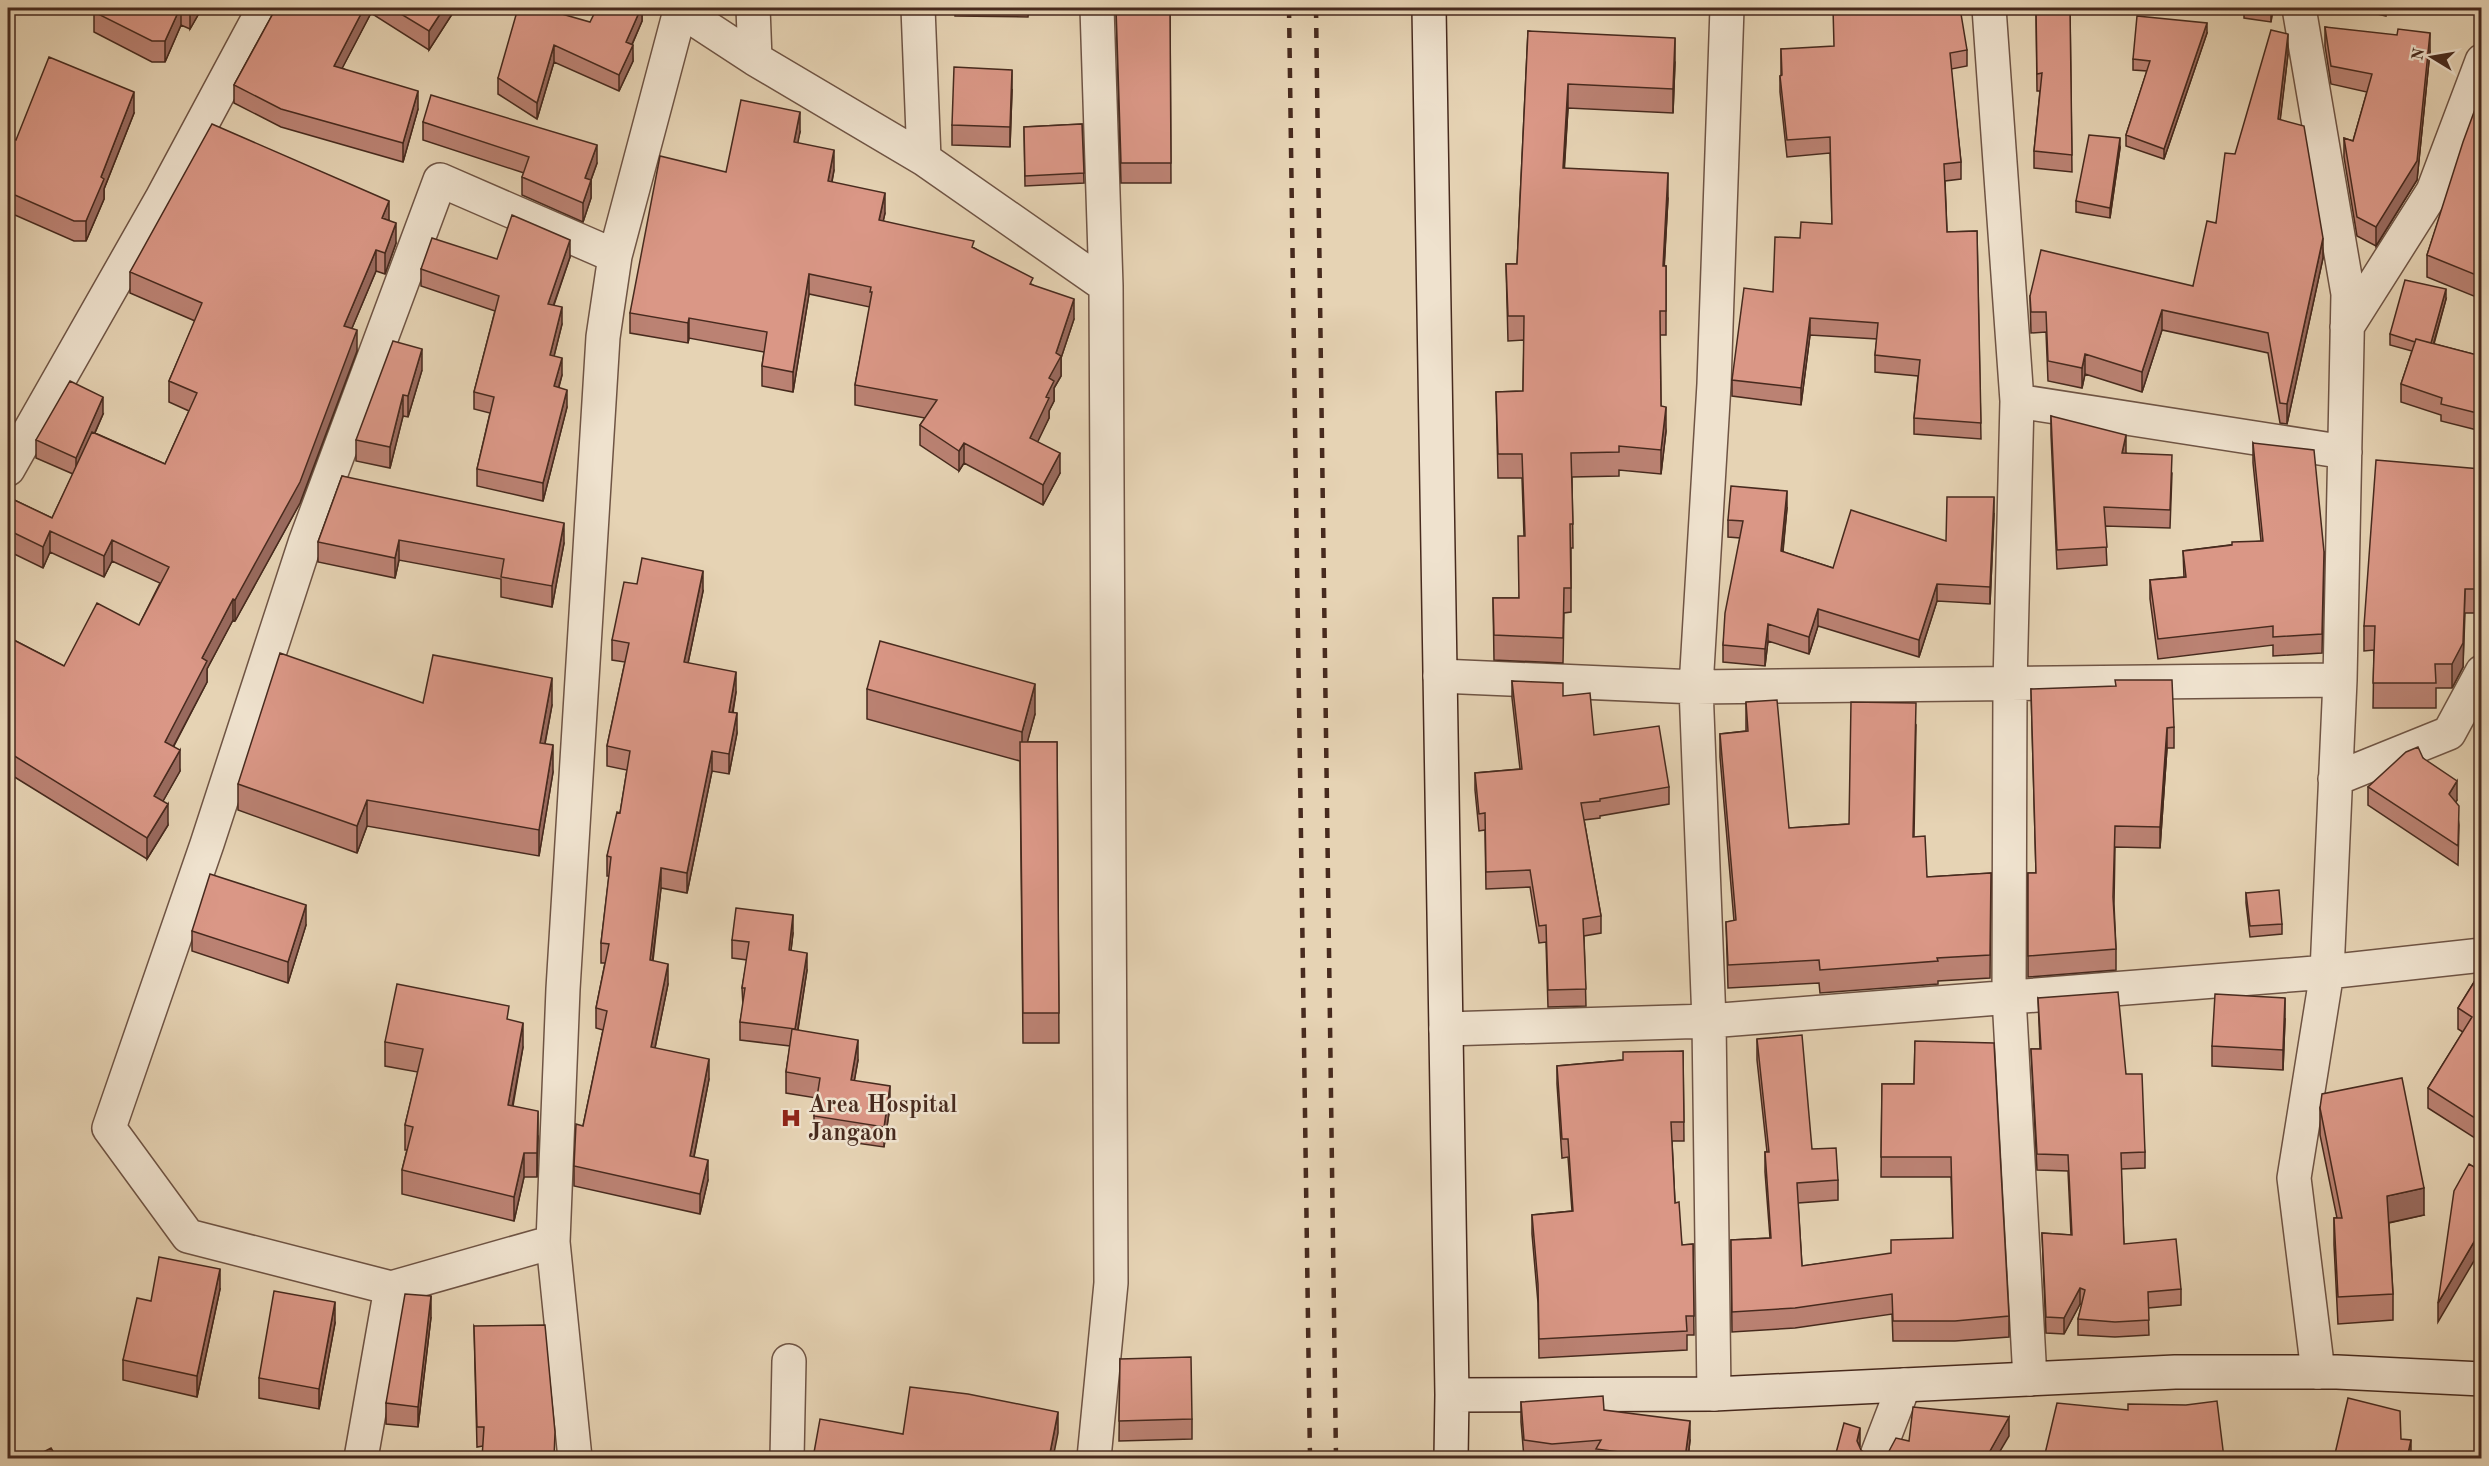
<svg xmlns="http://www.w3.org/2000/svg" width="2489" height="1466" font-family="'Old Standard TT',serif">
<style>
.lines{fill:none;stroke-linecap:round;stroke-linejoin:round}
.street-casing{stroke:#6f5444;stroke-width:36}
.secondary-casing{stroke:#472a1e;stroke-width:36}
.street{stroke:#efe2ce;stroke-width:33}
.secondary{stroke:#efe2ce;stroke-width:33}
.rail{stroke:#472a1e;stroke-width:4.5;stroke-dasharray:10 10;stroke-linecap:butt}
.wall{fill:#bb8273;stroke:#472a1e;stroke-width:1.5}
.shaded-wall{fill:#996a5e;stroke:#472a1e;stroke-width:1.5}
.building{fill:#da9786;stroke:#472a1e;stroke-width:1.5}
.labels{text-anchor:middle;stroke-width:5;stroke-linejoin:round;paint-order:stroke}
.poi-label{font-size:24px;font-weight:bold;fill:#472a1e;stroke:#efe2ce;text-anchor:start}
</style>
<rect width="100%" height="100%" fill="#e6d3b4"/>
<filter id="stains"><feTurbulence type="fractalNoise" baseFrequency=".00333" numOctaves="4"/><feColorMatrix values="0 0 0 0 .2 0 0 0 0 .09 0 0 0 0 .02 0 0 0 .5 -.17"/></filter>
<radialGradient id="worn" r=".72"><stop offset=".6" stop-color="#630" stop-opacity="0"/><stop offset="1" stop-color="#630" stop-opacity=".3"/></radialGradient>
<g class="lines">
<g class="street-casing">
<path id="street" d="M677,8l78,51 169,100 182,127
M753,8l2,51
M918,8l6,151
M1989,8l28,393 -7,283 -1,313 21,382
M2299,8l49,286 -8,386
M615,256l-175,-76 -135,363 -98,301 -98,284 79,108 203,52 162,-46 10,-253 40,-652 12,-81 65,-245
M2347,327l86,-136 49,-130
M2017,401l328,51
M8,469l153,-269 103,-192
M1440,676l256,11 644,-7 -13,292 -33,206 24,194
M2335,779l114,-46 33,-61
M1446,1029l263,-8 618,-49 155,-17
M553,1242l22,216
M1714,1394l-5,-373 -13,-334 18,-303 13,-376
M361,1458l30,-170
M787,1458l2,-97
M1094,1458l17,-175 -5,-997 -9,-278
M1876,1458l28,-73"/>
</g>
<g class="secondary-casing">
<path id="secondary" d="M1429,8l23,1387 -1,63
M1452,1395l262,-1 461,-22h162l145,7"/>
</g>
<use href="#street" class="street"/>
<use href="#secondary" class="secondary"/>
<path class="rail" d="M1289,8l21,1450
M1316,8l20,1450"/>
</g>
<path class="wall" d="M96,8h106l-12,21 -9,-4 -16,37h-13l-58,-30v-20z
M276,8h180l-27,42 -58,-37 -29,55 76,41 -15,53 -122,-35 -47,-24v-18z
M642,8v13l-10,24 1,16 -14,30 -65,-29 -17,57 -39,-25v-16l92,-56z
M955,8h74l-1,9 -73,-1z
M1116,8h54l1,175h-50z
M2036,8h34l2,164 -38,-4v-17l6,-60h-3z
M2244,8h29l-2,14 -27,-4z
M2352,8h35l-1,8z
M2325,27l105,24 -13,129 -41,66 -19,-10 -13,-79v-19l9,3 14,-49 -36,-8 -6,-38z
M1528,31l147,31 -2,51 -105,-5 -4,60 104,30 -4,68h2v69h-6l1,71 5,25 -5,43 -42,-4v6l-47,1 1,71h-2v64l-7,1 -1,50 -69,-3 -1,-62h26l5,-62 -2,-58h-24l-2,-86 27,-1 1,-51 -16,1 -2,-77h11z
M2207,33l-43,126 -38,-13v-11l21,-64 -14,-1v-11z
M1781,49l186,1v16l-16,3 10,93v17l-16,2 2,51 30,-1 4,208 -67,-5v-16l4,-42 -43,-4v-17l2,-16 -67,-4 -9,70 -69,-9v-16l41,-88 27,-54 32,-14 -2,-71 -43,4 -7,-65v-16l1,-1z
M2288,54l-8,65 43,139 -36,166 -7,-1 -12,-70 -106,-23 -20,62 -57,-18 -3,14 -34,-7 -2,-49 -15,1 -1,-37 163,-10 23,-63 19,-69z
M1012,90l-2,57 -58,-2v-20z
M2481,93v206l-54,-22v-22z
M134,113l-30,76v10l-18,42h-12l-66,-29v-76l8,4z
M423,122l174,41 -6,17v18l-8,24 -61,-27v-18l2,-4 -101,-33z
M1082,124l2,59 -59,3 -1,-59z
M800,132l-3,11 37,27 -2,12 53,31 -2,8 91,27 59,37 41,34 -13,39v18l-7,12v13l-5,10v7l-12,24 23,31 -17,32 -79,-42 -5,8 -39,-26v-20l5,-7 -70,-13v-20l15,-78 -61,-13 -16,98 -31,-6v-20l2,-14 -75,-14 -1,5 -58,-10v-20l96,-141z
M2120,148l-10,70 -34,-6v-11z
M389,220l7,23 -11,31 -9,-3 -24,57 5,23 -57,152 -65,118 -2,-1 -26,49v13l-33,64 6,25 -17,30 5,24 -21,34 -139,-86v-136l56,29 75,-41 21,-42 -48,-22 -8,16 -54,-25 -7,16 -35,-17v-54l44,21 21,-44 -37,-16v-18l67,-26 -8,19 70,31 24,-53 -20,-9v-21l26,-60 -65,-28v-21z
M570,257l-16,48 8,19 -8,32 8,19 -3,12 8,20 -24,94 -66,-15v-17l13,-56 -16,-4v-17l21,-81 -74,-25v-17l76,-10z
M2446,299l-12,45 47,12v75l-40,-10v-6l-40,-13v-18l11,-33 -22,-6v-11z
M422,370l-14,47 -5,-1 -13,52 -34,-7v-21z
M2051,416l75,37 46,20 -2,55 -65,-2 2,39 -50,4 -6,-134z
M2253,443l71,109 -2,101 -49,3v-11l-115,14 -8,-60v-19l34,-3 -1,-26 78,-10 -8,-78z
M2481,469v144h-16l-2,54 -11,21h-16v20h-63l1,-58 -10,1v-25z
M342,476l222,67 -12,64 -51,-10v-18l-102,-19 -4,18 -77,-16v-20z
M1787,508l-4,44 50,16 113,-27 48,-27 -4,90 -53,-3 -18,56 -101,-31 -9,28 -41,-13 -3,25 -42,-4v-17l17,-107 -12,-1v-17z
M703,591l-15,72 48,29 -3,21 4,20 -8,41 -17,-3 -25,122 -26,-5 -8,73 15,23 -13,64 54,31 -15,78 14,23 -8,34 -126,-28v-20l9,-40 20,-96 -7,-2v-20l9,-45h-4v-20l8,-67h-2v-20l13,-43 7,-43 -20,-4v-20l18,-84 -13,-2v-20z
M1512,681l51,15 31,39 75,52v17l-69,12v2l-16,2 17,96v17l-17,3 2,70 -38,1 -2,-65 -7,1 -9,-56 -44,2 -1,-59 -6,1 -4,-41v-17l45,-4 -8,-71z
M867,689l168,25 -8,28h30l2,301h-36l-3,-282 -153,-42z
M2031,689l143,38v21h-7l-7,100 -45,-1 -1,57 2,45v21l-88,7v-104h8z
M1746,702l43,126 60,-4 67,-98 -2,111 13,40 64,-4 -1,105 -52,3v3l-118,9 -1,-10 -91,5 -2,-66 8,-1 -14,-164v-23l26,-3z
M423,703l129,2 -7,39 8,28 -14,84 -172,-30 -10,27 -119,-43v-26z
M2423,758l34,42 -1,2 3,23 -1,40 -90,-60v-18z
M2246,893l36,31v10l-32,3 -4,-34z
M306,925l-18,58 -96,-32v-20z
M793,933l-2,17 16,20 -9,60 60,30 -4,21 36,25 -6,41 -70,-10v-21l3,-18 -31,-5v-21l4,-26 -50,-6v-18l3,-16 -1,-18 5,-28 -15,-2v-18z
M2481,971v171l-53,-34v-20l35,-56 -5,-3v-21z
M2038,998l88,76 19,78v16l-24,1 3,75 57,45v16l-33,3 1,27 -34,2 -37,-2v-16l4,-14 -2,-1 -16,30 -18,-1 -4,-100 29,2 -3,-64 -31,-1 -6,-121h9z
M2285,1019l-2,51 -71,-4v-20z
M509,1020l14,27 -10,59 25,30 -1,41h-13l-10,44 -112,-27v-24l5,-20h-2v-25l13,-53 -33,-6v-24z
M1757,1039l55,110 26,31v20l-40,3 4,63 89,-12 62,-16 -2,-61h-70l1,-93h32l1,-43 94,275v21l-54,4h-62l-1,-27 -97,14 -63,4 -1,-92 39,-2 -5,-66v-20h2l-10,-92z
M1683,1051l1,90h-12l3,62 7,42 11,-1 1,91h-7v15l-148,8 -1,-55 -6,-69v-19l40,-4 -4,-54 -6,1 -5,-74v-18l66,-6z
M2320,1108l104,107 -35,8 4,71v26l-55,4 -4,-79v-27h3l-17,-83z
M220,1289l-23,108 -74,-17v-20l28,-59z
M431,1317l-13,110 -32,-3v-21z
M335,1323l-16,86 -60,-11v-20z
M474,1326l81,132 -72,-12 -6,1z
M1120,1359l72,60v20l-73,2z
M1521,1402l83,8 86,30 -2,18h-164l-3,-36z"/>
<path class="shaded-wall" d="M180,8h1v17l-16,37v-21z
M190,8h12l-12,21z
M364,8h7v5l-37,71v-18z
M444,8h12l-27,42v-19z
M641,8h1v13l-16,37v-16z
M2271,8h2l-2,14z
M2207,23v10l-43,126v-10z
M2430,33v18l-13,129 -41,66v-19z
M2288,34v20l-10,85v-20z
M1675,38v24l-2,51v-24z
M554,45v17l-17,57v-16z
M633,45v16l-14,30v-16z
M1012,70v20l-2,57v-20z
M1568,84v24l-5,85v-25z
M418,91v18l-15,53v-19z
M134,92v21l-30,76v10l-18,42v-20l15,-44z
M800,112v20l-6,30v-20z
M2120,138v10l-10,70v-10z
M597,145v18l-12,33v-18z
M834,150v20l-6,31v-20z
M1668,173v25l-5,92v-24z
M591,180v18l-8,24v-19z
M885,193v20l-6,27v-20z
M389,201v20l-7,-3z
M396,223v20l-11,31v-21z
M2323,238v20l-36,166v-20z
M570,240v17l-22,64v-17z
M376,250v21l-32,76v-21z
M809,274v20l-16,98v-20z
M2446,289v10l-16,57v-10z
M10,299v21l-2,15v-21z
M1074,299v20l-13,39v18l-7,12v13l-5,10v7l-19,40v-20l16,-41 3,-19 7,-25z
M562,307v17l-12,48v-17z
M2162,310v20l-20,62v-20z
M689,318v20l-1,5v-20z
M1810,318v17l-9,70v-17z
M357,330v21l-57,152 -65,118v-21z
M422,349v21l-14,47v-21z
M2085,354v20l-3,14v-20z
M562,358v17l-8,28v-17z
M567,390v17l-24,94v-18z
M403,395v21l-13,52v-21z
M103,397v17l-27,61v-17z
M1666,407v24l-5,43v-24z
M2126,435v19l-4,-1z
M964,443v20l-5,8v-20z
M1060,453v20l-17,32v-20z
M1787,491v17l-6,60v-17z
M1994,497v17l-4,90v-17z
M564,523v20l-12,64v-21z
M50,531v21l-7,16v-21z
M112,540v21l-8,16v-21z
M399,540v20l-4,18v-20z
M703,571v20l-19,91v-20z
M1937,584v17l-18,56v-17z
M2465,589l-2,78 -11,21v-24z
M233,599v21l-26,49v13l-42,80v-20l37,-84z
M1818,609v17l-9,28v-17z
M1768,624v17l-3,25v-17z
M736,672v20l-7,40v-20z
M552,678v27l-12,64v-26z
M1035,684v30l-13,48v-30z
M737,713v20l-8,41v-20z
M2167,728v20l-7,100v-21z
M553,745v27l-14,84v-26z
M180,750v21l-26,46v-21z
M712,751v20l-25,122v-20z
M2457,781v19l-8,13v-19z
M367,800v26l-10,27v-27z
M168,804v21l-21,34v-21z
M661,868v20l-11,92v-20z
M306,905v20l-18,58v-21z
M793,915v18l-4,35v-18z
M807,953v17l-12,77v-18z
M668,964v20l-17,83v-20z
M2285,998v21l-2,51v-20z
M523,1023v24l-15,82v-24z
M858,1040v20l-7,40v-20z
M709,1059v20l-19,97v-20z
M890,1086v20l-6,41v-20z
M538,1111v25l-1,41v-24z
M524,1153v24l-10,44v-24z
M708,1160v20l-8,34v-20z
M2424,1188v27l-37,8v-27z
M2481,1230v19l-43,73v-19z
M220,1269v20l-23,108v-21z
M9,1273v21h-1v-20z
M2080,1288v16l-16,30v-16z
M431,1296v21l-13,110v-20z
M335,1302v21l-16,86v-20z
M1058,1412v21l-5,25h-4z
M2009,1417v19l-13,22h-10z
M1690,1421v19l-2,18h-3z
M1860,1428v19l-3,-6z
M2411,1440v18h-4z"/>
<path class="building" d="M96,8h84l-15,33h-13l-58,-29z
M276,8h88l-30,58 84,25 -15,52 -122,-34 -47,-24z
M391,8h53l-15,23z
M518,8h23l49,14 7,-14h44l-15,34 7,3 -14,30 -65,-30 -17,58 -39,-25z
M1116,8h54l1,155h-50z
M1833,8h127l7,42 -17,3 11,109 -17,2 3,68 30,-1 4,192 -67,-5 6,-58 -45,-5 3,-32 -68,-5 -9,70 -69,-8 12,-92 29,4 2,-55 25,1 1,-16 31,2 -2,-87 -43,3 -7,-64 2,-1 -1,-26 53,-3z
M2036,8h34l2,147 -38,-4 8,-78 -5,1z
M2137,16l70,7 -43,126 -38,-14 24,-74 -17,-2z
M2325,27l72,8 1,-6 32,4 -13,128 -41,66 -19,-10 -13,-79 9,3 19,-67 -41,-8z
M2271,30l17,4 -10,85 26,7 19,112 -36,166 -7,-1 -12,-70 -106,-23 -20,62 -57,-18 -3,14 -34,-7 -2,-49h-15l-1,-16 11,-46 152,36 14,-65 9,2 9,-70 10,1z
M1528,31l147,7 -2,51 -105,-5 -5,84 105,5 -5,93h3v45h-6l1,95 5,1 -5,43 -42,-4v6l-48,1 2,71h-3l1,64h-7l-1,50 -69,-3 -1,-37h26l-1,-62h7l-3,-82h-24l-2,-62 27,-1 1,-75h-16l-2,-52h11z
M49,57l85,35 -33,85 3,2 -18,42h-12l-66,-29v-56l8,4z
M954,67l58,3 -2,57 -58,-2z
M2481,93v184l-54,-22 36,-113z
M431,95l166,50 -12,33 6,2 -8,23 -61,-26 7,-20 -106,-35z
M741,100l59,12 -6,30 40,8 -6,31 57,12 -6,27 95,21 -2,6 61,31 -3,6 44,15 -18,54 5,3 -12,22 5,3 -8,16 3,1 -19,40 30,15 -17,32 -79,-42 -5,8 -39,-26 17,-25 -82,-15 17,-93h-2l1,-5 -62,-13 -16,98 -31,-6 5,-34 -78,-14 -1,5 -58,-10 30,-157 66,16z
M212,124l177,77 -7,17 14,5 -11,30 -9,-3 -32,76 13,4 -57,152 -65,118 -2,-1 -31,59 5,3 -42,81 15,8 -26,46 14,8 -21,34 -139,-86v-115l56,29 33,-63 42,22 30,-58 -57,-27 -8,16 -54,-25 -7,16 -35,-17v-33l44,21 40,-86 73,32 32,-71 -28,-12 33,-78 -72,-31z
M1082,124l2,49 -59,3 -1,-49z
M2089,135l31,3 -10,70 -34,-7z
M512,215l58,25 -22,64 14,3 -12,48 12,3 -8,28 13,4 -24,93 -66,-14 17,-72 -20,-5 25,-96 -78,-27 11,-31 65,21z
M2405,280l41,9 -15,54 -15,-4 -1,3 -25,-8z
M8,299h2l-2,15z
M2416,339l65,17v58l-40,-10 1,-6 -41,-14z
M393,341l29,8 -14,47 -5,-1 -13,52 -34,-7z
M70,381l33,16 -27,61 -40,-18z
M2051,416l75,19 -4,18 50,2 -2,55 -66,-3 3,40 -50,3z
M2253,443l61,7 10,102 -2,82 -49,3v-11l-115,13 -8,-59 36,-3 -3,-26 49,-6v-3l31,-1z
M2376,460l105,9v120h-16l-2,54 -11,21h-17l1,19h-63l2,-57h-11z
M342,476l222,47 -12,63 -51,-9 3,-18 -105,-19 -4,18 -77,-16z
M1731,486l56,5 -6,60 52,17 18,-58 95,31 1,-44h47l-4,90 -53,-3 -18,56 -101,-31 -9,28 -41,-13 -3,25 -42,-4 2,-32 18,-92 -15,-1z
M642,558l61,13 -19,91 52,10 -7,40 8,1 -8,41 -17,-3 -25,122 -26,-5 -11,92 18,4 -17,83 58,12 -19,97 18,4 -8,34 -126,-28 2,-42 7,2 24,-115 -11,-3 13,-64 -8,-1 10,-86 -4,-1 10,-44 3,1 10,-62 -23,-5 22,-103 -17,-3 12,-58 13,2z
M880,641l155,43 -13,48 -155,-43z
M280,653l143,50 10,-48 119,23 -12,65 13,2 -14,85 -172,-30 -10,26 -119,-42z
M2115,680h57l2,47 -7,1 -7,99 -45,-1 -2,71 3,52 -88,7v-83h8l-5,-184 85,-3z
M1512,681l51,2v13l27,-3 4,42 65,-9 10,61 -69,12v2l-19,2 20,113 -18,3 3,70 -38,1 -2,-65 -7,1 -9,-56 -44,2 -1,-59 -6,1 -4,-41 47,-4z
M1777,700l12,128 60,-4 2,-122 65,1 -3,134 12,-1 2,41 64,-4 -1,82 -53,3 1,3 -118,9 -1,-10 -91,5 -2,-43 10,-2 -16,-186 28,-3 -2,-29z
M1020,742h37l2,271h-36z
M2418,747l5,11 34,23 -8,13 10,12 -1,40 -90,-59 38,-35z
M210,874l96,31 -18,57 -96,-31z
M2279,890l3,34 -32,2 -4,-33z
M736,908l57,7 -4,35 18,3 -12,76 -55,-7 5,-34h-3l7,-46 -17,-2z
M2481,971v151l-53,-34 44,-71 -14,-9z
M397,984l112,22 -2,13 16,4 -15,82 30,6 -1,42h-13l-10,44 -112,-27 11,-43 -8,-2 18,-76 -38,-7z
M2118,992l8,82h16l3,78 -24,1 3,91 52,-5 5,50 -33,3 1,28 -34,2 -37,-3 7,-29 -5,-2 -16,30 -18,-1 -4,-84 30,2 -4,-80 -31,-1 -6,-105h10l-3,-51z
M2215,994l70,4 -2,52 -71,-4z
M792,1029l66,11 -7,40 39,6 -6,41 -70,-11 6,-38 -34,-6z
M1802,1035l10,114 24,-1 2,32 -41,3 5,83 89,-13v-13l62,-2 -2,-81h-70l1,-73h32l1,-43 79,2 15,273 -54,5h-62l-1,-27 -97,14 -63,4 -1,-72 40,-2 -6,-86h4l-12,-113z
M1683,1051l1,71h-13l4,81 4,-1 3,43 11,-1 1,72h-8l1,15 -148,8 -1,-55 -6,-69 41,-4 -5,-72h-6l-5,-73 66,-6v-8z
M2402,1078l22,110 -37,8 6,98 -55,3 -4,-79h8l-22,-110 2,-14z
M2469,1164l12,7v59l-43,73 16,-112z
M159,1257l61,12 -23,107 -74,-16 14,-62 14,3z
M274,1291l61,11 -16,87 -60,-11z
M405,1294l26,2 -13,111 -32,-4z
M545,1325l10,107 -1,26h-72l2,-31h-7l-3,-101z
M1191,1357l1,62 -73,2 1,-62z
M910,1387l58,7 90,18 -9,46h-236l7,-39 83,15z
M1603,1396l1,14 86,11 -5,37h-19l-70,-9 5,-9 -49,4 -28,-4 -3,-38z
M2348,1398l52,13 1,28 10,1 -4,18h-73z
M2217,1401l7,57h-180l13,-55 71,7v-6l58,1z
M1913,1407l96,10 -23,41h-152l2,-5 8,-30 16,5 -3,13 4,9 8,6 9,1 10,-4 8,-15 13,3z
M51,1448l6,10h-25z"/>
<defs>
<g id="hospital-bare" transform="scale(1.62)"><path d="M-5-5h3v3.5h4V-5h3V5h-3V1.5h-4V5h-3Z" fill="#8f2418" stroke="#efe2ce" stroke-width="2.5" paint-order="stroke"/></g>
</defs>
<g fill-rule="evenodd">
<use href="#hospital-bare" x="791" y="1118"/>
</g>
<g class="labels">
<g class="poi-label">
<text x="808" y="1112">Area Hospital<tspan x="808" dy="28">Jangaon</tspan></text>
</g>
</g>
<rect width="2489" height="1466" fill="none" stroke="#e6d3b4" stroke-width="30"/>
<rect x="9" y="9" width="2471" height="1448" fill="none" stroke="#472a1e" stroke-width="3"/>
<rect x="15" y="15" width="2459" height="1436" fill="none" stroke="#472a1e" stroke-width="1.5"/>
<g transform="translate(2432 57) rotate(281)" stroke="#efe2ce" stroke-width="4.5" paint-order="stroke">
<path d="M0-4.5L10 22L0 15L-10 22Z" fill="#472a1e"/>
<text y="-9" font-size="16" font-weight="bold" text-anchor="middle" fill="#472a1e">N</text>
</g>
<rect width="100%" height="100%" filter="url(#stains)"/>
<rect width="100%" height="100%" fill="url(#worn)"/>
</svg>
